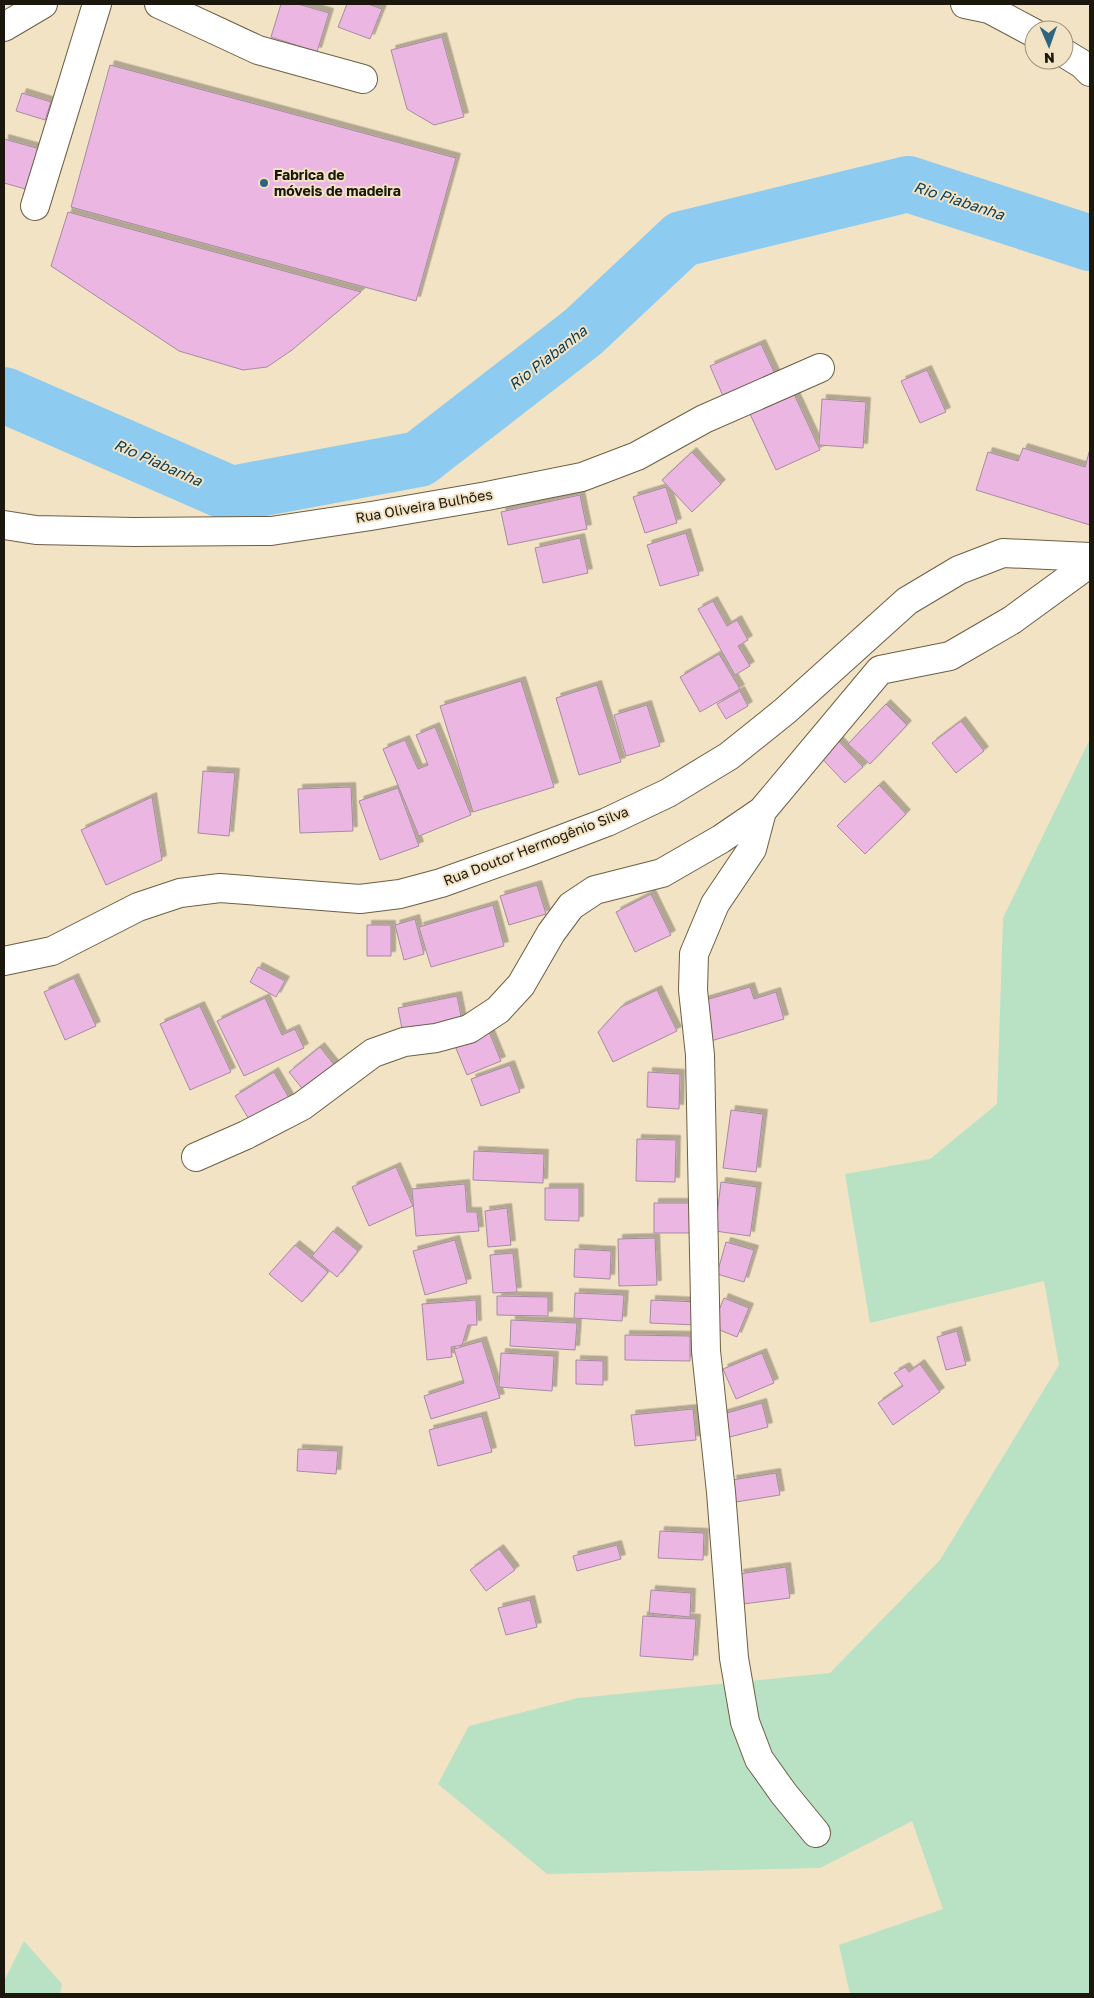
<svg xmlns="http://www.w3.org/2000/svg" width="1094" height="1998" font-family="'Golos Text',sans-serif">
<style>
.green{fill:#b9e1c4}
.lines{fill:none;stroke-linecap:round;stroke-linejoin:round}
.river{stroke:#8dcbf1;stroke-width:56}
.building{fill:#ebb6e1;stroke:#a58ca0;filter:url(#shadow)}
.minor-casing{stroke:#6c5f45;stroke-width:30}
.major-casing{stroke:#6c5f45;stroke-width:30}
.minor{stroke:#fff;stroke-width:28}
.major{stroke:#fff;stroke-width:28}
.poi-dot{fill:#2e6480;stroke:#f2e3c5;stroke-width:2}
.labels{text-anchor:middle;stroke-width:4;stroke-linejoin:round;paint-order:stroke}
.poi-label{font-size:14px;font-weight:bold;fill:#1c170c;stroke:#f2e3c5;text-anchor:start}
.street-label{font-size:14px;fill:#1c170c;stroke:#f2e3c5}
.water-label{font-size:15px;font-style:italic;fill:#093d57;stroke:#f2e3c5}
</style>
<defs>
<filter id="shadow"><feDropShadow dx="4.5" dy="-4.5" stdDeviation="0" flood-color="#0004"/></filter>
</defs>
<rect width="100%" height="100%" fill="#f2e3c5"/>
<path class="green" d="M1090,739v1255h-240l-11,-49 104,-36 -31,-88 -92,47 -273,6 -109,-90 31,-58 109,-28 252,-25 110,-113 119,-195 -15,-84 -174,42 -25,-149 85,-15 67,-55 6,-186z
M24,1941l38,43 -2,10h-56v-13z"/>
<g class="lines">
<path class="river" d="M4,395l227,99 188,-35 164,-127 99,-93 226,-55 182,59"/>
</g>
<path class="building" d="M281,4h17l31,9 -12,39 -46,-15z
M347,4h21l14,5 -12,30 -32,-12z
M442,37l22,80 -30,8 -27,-16 -16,-59z
M110,65l346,93 -40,143 -345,-94z
M22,93l29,9 -6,18 -29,-9z
M4,139l36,10 -11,41 -25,-7z
M68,212l293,80 -69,58 -25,17 -24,3 -64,-19 -128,-85z
M761,344l14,30 -52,22 -13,-30z
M927,370l19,42 -26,11 -19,-42z
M794,394l26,56 -44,20 -26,-56z
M822,399l44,3 -3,46 -44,-3z
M1023,448l62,19 5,-18v76l-114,-35 12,-38 30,9z
M692,452l29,32 -29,28 -30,-32z
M666,487l11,36 -32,10 -12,-36z
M580,495l7,34 -79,16 -7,-33z
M686,533l13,42 -39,11 -13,-41z
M580,538l8,35 -45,10 -8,-35z
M713,601l14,25 10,-6 11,20 -10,6 12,20 -15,9 -37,-66z
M719,654l21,35 -40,23 -20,-35z
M521,681l33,106 -81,25 -33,-106z
M597,685l24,77 -42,13 -23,-77z
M740,691l8,15 -22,13 -9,-15z
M886,704l21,21 -37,39 -22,-20z
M647,705l13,41 -34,10 -12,-41z
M961,721l23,30 -28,22 -24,-30z
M435,727l36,88 -52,21 -36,-87 22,-9 13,29 10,-4 -12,-30z
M832,734l31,33 -18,16 -30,-32z
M203,771l32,2 -6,63 -31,-3z
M879,785l27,29 -41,40 -28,-28z
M351,787l2,44 -53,2 -2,-44z
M398,788l21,58 -39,14 -21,-59z
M152,797l10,63 -56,25 -25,-55z
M537,885l9,29 -37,11 -9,-29z
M651,894l20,41 -36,17 -19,-40z
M493,905l11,41 -73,21 -12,-40z
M415,919l9,35 -20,6 -9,-35z
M367,925h24v31h-24z
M258,967l27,14 -9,16 -26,-15z
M74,978l22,48 -31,14 -21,-48z
M750,987l4,12 22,-7 8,27 -73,22 -12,-39z
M657,990l20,41 -64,31 -15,-30 23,-25z
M457,996l5,25 -59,13 -5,-26z
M265,998l17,37 13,-6 9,19 -60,28 -27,-55z
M200,1006l31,66 -41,18 -30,-66z
M487,1027l14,34 -34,14 -14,-34z
M320,1047l19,24 -31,25 -19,-24z
M510,1065l10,27 -39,14 -10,-27z
M274,1072l18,31 -39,23 -18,-30z
M648,1072l32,2 -1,35 -32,-2z
M731,1110l32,4 -7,58 -33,-4z
M637,1139l39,1 -1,42 -39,-1z
M474,1151l70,3 -1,29 -70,-3z
M396,1167l17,39 -44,20 -17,-39z
M721,1182l36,5 -7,49 -35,-5z
M465,1184l2,28h10l2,19 -63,5 -4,-47z
M545,1188h34v33l-34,-1z
M654,1203h39l-1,30h-38z
M507,1208l4,37 -23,2 -3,-36z
M333,1231l25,20 -21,26 -25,-21z
M655,1238l2,47 -38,1 -1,-47z
M455,1240l12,43 -42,12 -12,-44z
M726,1242l28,8 -10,32 -27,-8z
M295,1245l33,27 -26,30 -33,-28z
M575,1249l36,2 -1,28 -36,-2z
M513,1253l4,39 -24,1 -3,-38z
M575,1293l49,2 -2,26 -48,-3z
M497,1296l51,1v19l-51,-1z
M724,1298l25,10 -12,29 -25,-10z
M476,1300l1,25h-9l-6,20 -11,2 1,10 -25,3 -5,-56z
M651,1300l46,2 -1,23 -46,-2z
M511,1320l66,3 -2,27 -65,-4z
M957,1331l9,34 -20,5 -9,-33z
M625,1335l65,1v25l-65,-1z
M482,1341l18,57 -69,21 -7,-23 40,-13 -10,-34z
M501,1353l53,3 -2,35 -53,-4z
M762,1353l12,30 -38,16 -13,-30z
M576,1360l27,1v24l-27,-1z
M920,1364l20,28 -47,33 -15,-22 25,-17 -9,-13 11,-6 4,5z
M762,1403l6,24 -42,11 -6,-23z
M693,1409l3,31 -61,6 -4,-31z
M482,1416l10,36 -54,14 -9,-36z
M298,1449l40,2 -2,23 -39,-3z
M776,1473l4,22 -44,7 -4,-22z
M660,1531l44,2 -1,27 -45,-2z
M617,1545l4,14 -44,12 -4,-15z
M499,1549l16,21 -29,21 -16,-21z
M786,1567l4,31 -47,6 -4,-30z
M651,1590l40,3 -1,24 -41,-4z
M530,1600l7,27 -31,8 -8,-27z
M643,1616l53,3 -3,41 -53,-4z"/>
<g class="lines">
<g class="minor-casing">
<path id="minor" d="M159,4l99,46 105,29
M965,4l24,5 45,24
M4,27l39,-23
M1064,53l18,11 8,8
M35,206l62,-202
M4,525l32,5 98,2 137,-1 100,-15 116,-20 95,-19 55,-21 67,-37 116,-51
M762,811l-10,38 -37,55 -21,50 -1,36 7,65 6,296 15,141 13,166 11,64 14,37 25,35 32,39
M196,1157l50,-22 56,-29 71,-53 31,-11 32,-4 33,-9 29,-19 23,-25 30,-52 20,-27 24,-16 67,-17 59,-34 41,-28 118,-141 70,-14 62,-36 78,-57"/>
</g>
<g class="major-casing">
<path id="major" d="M4,961l48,-10 86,-44 42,-14 40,-5 140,11 40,-5 41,-11 87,-31 79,-30 61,-29 61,-37 56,-45 122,-110 52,-31 44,-17 87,4"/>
</g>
<use href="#minor" class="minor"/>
<use href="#major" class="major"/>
</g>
<circle class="poi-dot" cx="264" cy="183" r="5"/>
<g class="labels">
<g class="poi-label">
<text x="274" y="180">Fabrica de<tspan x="274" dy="16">móveis de madeira</tspan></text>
</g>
<g class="street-label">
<text transform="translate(424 506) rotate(-10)" y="5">Rua Oliveira Bulhões</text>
<text transform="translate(536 846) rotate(-21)" y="5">Rua Doutor Hermogênio Silva</text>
</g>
<g class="water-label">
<text transform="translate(959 201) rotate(18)" y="5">Rio Piabanha</text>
<text transform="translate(548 358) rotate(-38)" y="5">Rio Piabanha</text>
<text transform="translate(158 463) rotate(24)" y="5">Rio Piabanha</text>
</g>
</g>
<rect width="1094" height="1998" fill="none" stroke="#1c170c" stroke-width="10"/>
<g transform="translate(1049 45) rotate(178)"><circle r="24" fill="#f2e3c5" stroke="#9c917b"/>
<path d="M0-4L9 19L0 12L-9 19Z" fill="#2e6480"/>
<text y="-8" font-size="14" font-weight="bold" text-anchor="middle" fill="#1c170c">N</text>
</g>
</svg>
